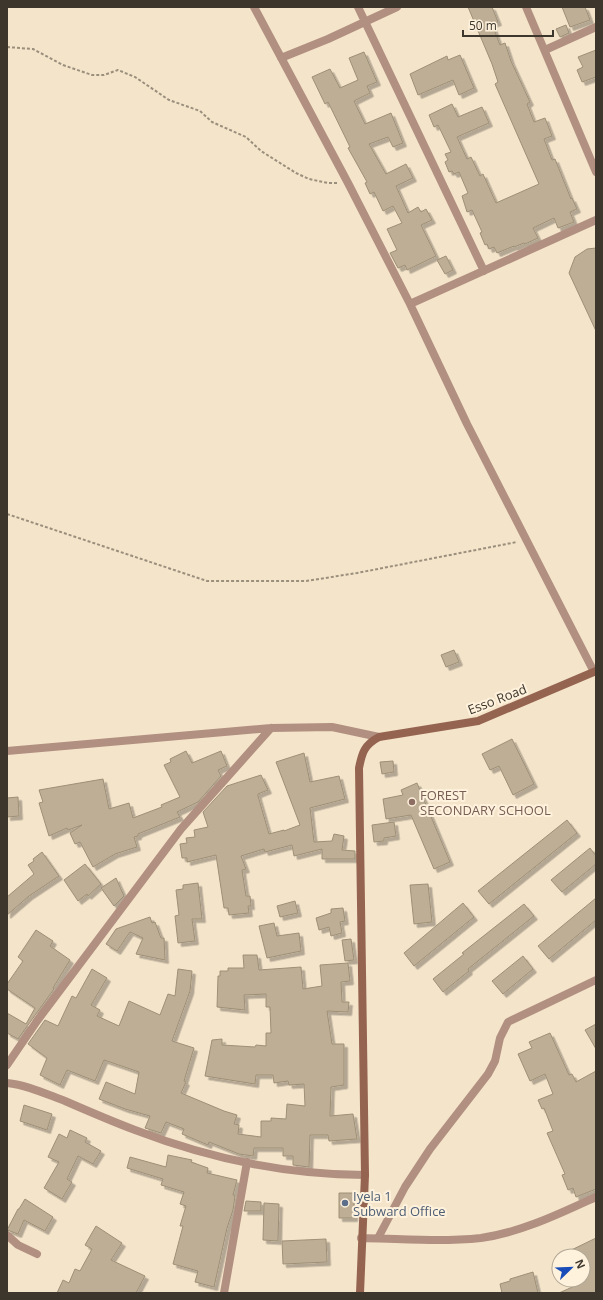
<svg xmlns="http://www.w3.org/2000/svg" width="603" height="1300" font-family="'Open Sans',sans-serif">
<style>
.building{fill:#bdae95;stroke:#9e8f77;filter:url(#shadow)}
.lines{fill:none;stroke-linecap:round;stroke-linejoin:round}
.path{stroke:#9a8f7d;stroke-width:2;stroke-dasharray:3 2;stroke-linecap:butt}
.street{stroke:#b18f81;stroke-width:8}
.secondary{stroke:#956451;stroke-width:8}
.education-dot{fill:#8d6e63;stroke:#fff2dd;stroke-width:1.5}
.service-dot{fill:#5c6f8a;stroke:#fff2dd;stroke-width:1.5}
.labels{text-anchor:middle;stroke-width:4;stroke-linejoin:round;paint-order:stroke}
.street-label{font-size:13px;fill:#3c362c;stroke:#fff2dd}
.education-label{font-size:13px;fill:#785e54;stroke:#fff2dd;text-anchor:start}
.service-label{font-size:13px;fill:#4e5e75;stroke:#fff2dd;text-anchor:start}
</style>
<defs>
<filter id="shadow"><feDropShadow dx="3.5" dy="3.5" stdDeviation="0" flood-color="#0004"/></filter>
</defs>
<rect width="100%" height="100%" fill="#f4e4ca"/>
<path class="building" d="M468,7h24l6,15 -6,2 8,21 5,-2 6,18 19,41 -3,2 7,18 11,-4 7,18 -8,3 8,21 3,-1 16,40 1,-1 5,11 -7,3 4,10 -16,6 -4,-10 -21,10 5,10 -13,6 -1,-1 -10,4v-1l-17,7 -3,-6 -5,2 -2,-5 -2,1 -5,-12 2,-1 -10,-22 -5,2 -5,-16 6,-3 -9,-21 -5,2 -2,-3 -3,1 -4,-10 3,-2 -3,-6 6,-2 -13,-27 -4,2 -5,-12 23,-11 6,13 24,-10 7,16 -32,14 10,22 4,-2 9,19 3,-2 13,29 43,-19 -44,-100 3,-2 -6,-18z
M562,7h23l5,13 -20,7z
M566,25l3,8 -9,4 -4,-8z
M596,50v27l-14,5 -5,-12 6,-3 -5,-10z
M364,52l13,30 -10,4 3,7 -16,8 11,23 26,-11 12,30 -10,4 -5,-10 -19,7 17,30 20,-10 7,14 -17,8 12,27 10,-6 3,5 5,-3 6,11 -11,5 15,31 -29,14 -2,-5 -7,3 -8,-15 7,-3 -10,-21 15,-6 -9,-17 -10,5 -9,-19 -4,2 -5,-11 2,-1 -19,-34 2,-1 -22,-45 -3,2 -13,-27 18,-8 10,19 18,-8 -9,-22z
M460,55l14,33 -15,7 -6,-15 -35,15 -8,-21 37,-18 1,4z
M596,248v83l-27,-58 6,-16 12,-8z
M446,256l7,14 -8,4 -8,-14z
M454,650l5,12 -13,5 -5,-12z
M512,739l22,45 -21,11 -14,-29 -9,4 -8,-16z
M186,751l6,12 29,-12 6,15 -9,4 3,6 -23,26 -21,10 3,5 -42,17v2l-4,1 3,10 -22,7 -22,13 -13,-25 -5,2 -5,-11 12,-8 -14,5 -1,-2 -18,8 -10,-33 4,-1 -4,-12 64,-11 6,30 20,-6 4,15 29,-11 -1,-2 19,-8 -16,-32 7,-3 -1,-3z
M304,753l6,29 29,-6 6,23 -35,9 4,34 18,-1 2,-7 10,2 -2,14 13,1v8h-33v-10l-28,7 -2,-11 -27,7 -1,-3 -23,7 5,13 -4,1 4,26h4l1,10h-3l1,7 -20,2 -1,-7h-4l-8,-53 -29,7v-4h-5l-2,-14 7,-1 -1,-5 9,-1 -1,-7 14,-3 -5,-15 24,-26 34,-11 7,15 -10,4v2l11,38 15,-4v1l16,-6 -24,-63z
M393,761l1,11 -12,2 -2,-12z
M417,783l33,79 -16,7 -23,-54 -25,4 -3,-20 20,-4 -2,-5z
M18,797l1,19 -12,1v-19z
M567,820l10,13 -88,71 -11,-13z
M394,822l2,14 -12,2v3l-10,1 -2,-17z
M590,848l6,8v8l-34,28 -11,-12z
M42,852l17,24 -30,20 -22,19v-18l27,-23 -6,-9 6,-4 -1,-2z
M85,864l16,20 -13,12 -1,-2 -9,7 -14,-21z
M116,878l8,18 -10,10 -13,-18z
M198,883l4,36h-10l3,22 -17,2 -3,-27 4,-1 -3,-25 7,-1v-4z
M428,884l4,38 -18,2 -4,-39z
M596,898v22l-47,39 -11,-13z
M295,901l3,12 -18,4 -3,-11z
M463,903l11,14 -60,49 -10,-13z
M524,904l10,12 -66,53 1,2 -26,21 -10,-13 31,-25 -2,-1z
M343,908l2,13 -5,1 2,11 -11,3 -2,-9 -10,3 -3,-12 15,-5v-4z
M150,917l2,6 3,-1 6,16h3l1,22 -29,-6 7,-16 -13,-6 -13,19 -11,-7 10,-15z
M274,923l3,13 22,-3 2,18 -34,7 -8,-32z
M36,930l17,11 -3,5 20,14 -17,28 1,1 -36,50 -11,-6v-20l19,11 9,-16 -28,-19v-5l16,-23 -5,-4z
M351,939l3,21 -9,1 -3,-21z
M243,955h14l2,15 42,-3 2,22 19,-3 -2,-21 28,-2 2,18 -9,1 1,20h7l-1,10 -21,-1 5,33h12v41l-13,2 -1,29 23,-2 4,25 -28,2 -1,-6h-18l-1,32 -16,-2v-9h-10v-8h-29l-1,8 -14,-2 -30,-12 -1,3 -26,-11 2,-5 -18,-7 -5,11 -16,-5 5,-12 -25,-7 -26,-10 7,-17 29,12 4,-22 -35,-12 -9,21 -28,-11 -7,15 -20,-10 7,-17 -19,-14 17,-24 13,6 14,-30 4,2 16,-29 15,9 -16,27 9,5 -3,6 22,10 10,-25 31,14 8,-21 7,2 3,-27 14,2 -2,20 -18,50 22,7 -10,33 2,1 -5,11 43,18 13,4 -3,9 5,1 -1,9 23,3v-16h10v-3l15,1 1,-15 18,2 -1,-22 -15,1 -1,-4 -14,2 -1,-8h-17l-1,9 -50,-8 7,-36 10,-1v6l33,2 1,-2 10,1v-13h5l-1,-26h-4v-13l-22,1 1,15 -28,-3 1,-31h2v-5h8v-3h16z
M523,956l10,13 -30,25 -11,-13z
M596,1024v25l-11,-19z
M550,1033l19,42 3,-1 4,8 20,-11v118l-20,8 -3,-9 -5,2 -6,-15 3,-1 -18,-41 6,-2 -9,-23 -2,1 -4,-9 15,-6 -8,-20 -15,7 -12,-27 14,-6 -3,-6z
M24,1105l28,9 -5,16 -27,-9z
M70,1130l17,8 -2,4 16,9 -8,13 -15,-8 -11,23 5,3 -10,17 -18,-11 15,-26 -11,-5 11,-23 8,4z
M168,1155l24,5 -1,2 17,6 -1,5 30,7 -4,15 2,1 -2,14 -6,18 -13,59 -19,-5 3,-11 -25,-7 10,-38h-3l6,-20 -6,-2 4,-12 -23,-7 2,-6 -36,-11 3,-11 36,10z
M339,1193h15v25h-15z
M25,1199l28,18 -8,14 -21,-11 -6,14 -11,-4 11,-21h1z
M246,1201l15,1v9h-17z
M264,1203l15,1 -1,37 -15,-1z
M96,1226l26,17 -11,17 34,16 -9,17h-79l6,-13 6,3 6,-14 5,2 12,-22 -7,-4z
M596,1238v55h-37l20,-9 -1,-2 5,-2v-24h-24z
M326,1239l1,23 -44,2 -1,-23z
M533,1272l5,21h-36l-2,-9 10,-3v-2z"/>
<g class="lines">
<path class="path" d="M7,47l26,2 30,16 29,10h12l14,-5 17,7 34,23 31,11 12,11 34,15 15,14 35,22 13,6 19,4h9
M7,514l200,67h99l51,-8 160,-31"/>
<path class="street" d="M254,7l94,176 62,121 57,120 127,248
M358,7l126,264
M526,7l70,165
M545,50l51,-23
M281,58l47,-19 69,-32
M410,304l186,-84
M7,751l264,-23 61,-1 47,10
M7,1065l30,-44 144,-192 90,-101
M7,1083c20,2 39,11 58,18 23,10 46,20 70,29 73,28 152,45 230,45
M7,1235l11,10 19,9
M361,1238c40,1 81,4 120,0 41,-6 78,-24 115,-41
M378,1238l27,-51 25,-38 58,-75 7,-13 5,-23 8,-16 88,-42
M224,1293l23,-131"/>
<path class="secondary" d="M360,1293l5,-118 -6,-407c3,-15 5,-23 20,-31l99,-16 118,-50"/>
</g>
<circle class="education-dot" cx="412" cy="802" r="4"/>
<circle class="service-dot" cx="345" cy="1203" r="4"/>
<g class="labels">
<g class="street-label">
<text transform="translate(497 699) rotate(-21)" y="5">Esso Road</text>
</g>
<g class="education-label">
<text x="420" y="800">FOREST<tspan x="420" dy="15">SECONDARY SCHOOL</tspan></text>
</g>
<g class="service-label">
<text x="353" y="1201">Iyela 1<tspan x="353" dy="15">Subward Office</tspan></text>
</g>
</g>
<rect width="603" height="1300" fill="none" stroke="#3c362c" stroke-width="16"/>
<g transform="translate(571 1268) rotate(67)"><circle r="19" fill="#fff2dd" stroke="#b1a796"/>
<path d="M0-3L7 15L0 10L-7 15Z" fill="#184db9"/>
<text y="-6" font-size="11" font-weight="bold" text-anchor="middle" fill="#3c362c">N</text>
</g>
<path d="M463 30v6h90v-6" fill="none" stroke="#3c362c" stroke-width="2"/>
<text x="469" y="30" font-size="12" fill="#3c362c" stroke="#fff2dd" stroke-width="3" paint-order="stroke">50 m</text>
</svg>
